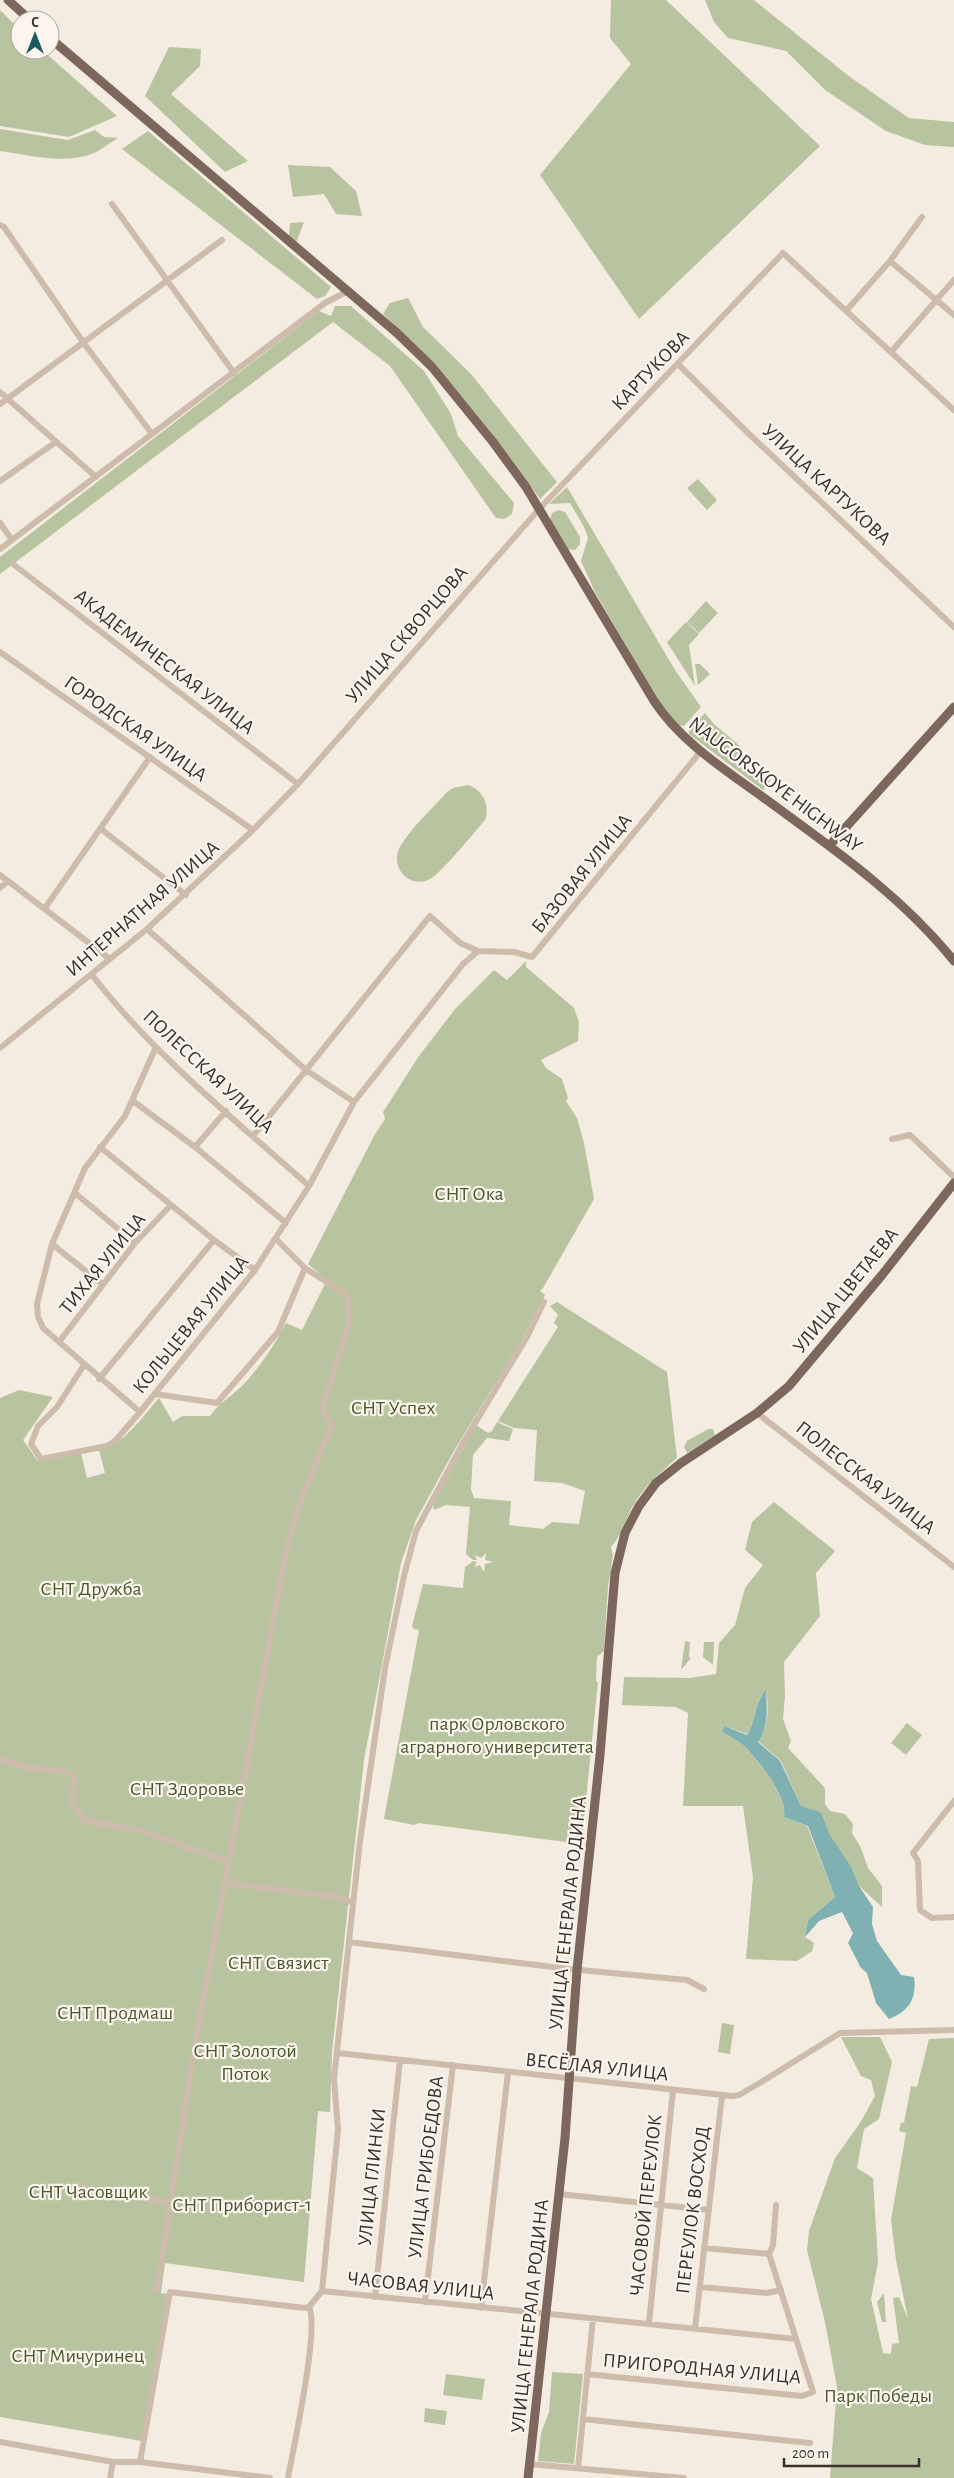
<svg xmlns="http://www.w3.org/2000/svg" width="954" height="2478" font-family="'Alegreya Sans',sans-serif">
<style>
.green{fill:#b8c4a0}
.water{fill:#7fb0b2}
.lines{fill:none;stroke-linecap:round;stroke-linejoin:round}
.minor{stroke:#cdbbac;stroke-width:6}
.major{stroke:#7d675c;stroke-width:9}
.labels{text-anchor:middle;stroke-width:4.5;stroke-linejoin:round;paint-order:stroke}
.street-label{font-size:20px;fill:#3b302b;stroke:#fbf5ee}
.park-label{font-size:20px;fill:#4a5a2e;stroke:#fbf5ee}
</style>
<rect width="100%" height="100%" fill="#f4ebe1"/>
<path class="green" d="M611,0h55l154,146 -181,173 -99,-144 91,-111 -21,-26z
M705,0h49l96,77 59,41 45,4v25l-29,-2 -39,-14 -61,-41 -39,-39 -58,-13 -14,-16z
M0,10l20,20v20h22l75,66 -48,21 -69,-11z
M169,47l32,2 -1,17 -29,28 77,67 -23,11 -80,-76z
M0,129l68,11 27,-10 9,7 14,1c-7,4 -13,9 -20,13 -29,15 -68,4 -98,0z
M148,131l183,156 -6,9 -8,3 -195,-150z
M288,165l42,2 26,24 6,25 -26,-2 -12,-20 -31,3z
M304,222l-8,21 -7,-7 1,-13z
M408,298l15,29 48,47 86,108 -17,17c-46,-67 -98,-129 -157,-185l7,-11z
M335,306h16l73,65 27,43 7,22 56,67 -2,11 -8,5 -8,-1 -106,-152 -57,-44 -333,252v-17l319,-246 12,5z
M698,479l19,21 -10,10 -20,-22z
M567,487l108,183 26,37 -17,19 -6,-1 -16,-18 -67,-115 -14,-31 7,-23 -4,-11 -14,-24 -21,1z
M558,510l7,2 15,25v7l-5,6 -7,-1 -18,-29 2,-7z
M706,601l12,12 -19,20 -12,-11z
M686,622l13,12 -10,11 6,41 -28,-44z
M695,664h5l10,10 -12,11z
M705,713l9,11 27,23 -5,9 29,23 5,-1v3l-7,9 -74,-56v-4z
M468,785c15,5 22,20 17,35 -12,14 -39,47 -52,57 -22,16 -46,-11 -32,-32 12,-19 31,-36 46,-53l6,-4z
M526,961v6l48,41 5,14 -1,19 -37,19 5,8 16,11 6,19 -2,3 11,17 7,25 10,56 -51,89 -3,3 5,4 -23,45 -67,109 -39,71 -15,43 -37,197 -32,292 -2,60 -12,-1 -14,171 -139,-19 -4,30 7,1 -26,147 -142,-24v-1019l19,-8 34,7 -30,43 15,21 43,-8 6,25 18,-5 -6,-23c26,-6 42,-32 60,-52l14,24 9,-6h28c9,-13 20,-19 31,-29 14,-13 37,-47 45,-64l16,7 25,-50 -19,-16 66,-128 11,-17 -2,-7 36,-56 36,-47 39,-39 13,10z
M557,1302l110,70 10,86c-16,14 -34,29 -44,48 -8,14 -11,29 -22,41l2,9 -5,30 -4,65 -7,6 -1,24 2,1 -16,157 -5,4 -11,-1 -147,-19 -5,2 -30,-6 35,-189 -5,-1 -2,-3 11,-42 40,4 2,-21 8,-6 4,1 -3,5 6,-2 4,7 1,-8 8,-2 -8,-2 1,-7 -5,5 -6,-3 2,5h-4l-7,-6 4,-47 -24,-2 -12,5 -1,-5 43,-80 12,8 4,-2 5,-9 16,7 -4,12 -22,-3 -14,17 -2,34 3,9 37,3 -2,24 34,4 9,-7 27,2 6,-33 -23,-8 -28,-2 3,-51 -23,-2 -16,-7 60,-94 -4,-4 4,-8 -8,-9z
M708,1429h5l2,6 -28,18 -3,-6 3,-6z
M774,1502l61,49 -19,22 4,43 -36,46 1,34 -2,23 8,22 -3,7 37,40v16l5,7 15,3 8,10 -1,9 9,15 7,20 14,18v21l-23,-21 -8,-20 -21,-31 -9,-23 -20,-6 -20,-45 -23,-20c11,-13 11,-34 8,-51 -12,12 -10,31 -19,44l-23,-8 -2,6c7,5 17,9 23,15 14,15 43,50 39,70l23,9 28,71 -27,23 -3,17 9,6 -2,8 -15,10 -51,-2 7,-82 -10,-71h-60l5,-93 -12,-6 -54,-2 2,-28 66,1 26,-4 3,-31 16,-18 10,-37 18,-23 -18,-15 7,-28z
M685,1641l5,1 -1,15 2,1 -10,12z
M704,1642h10l-1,23 -10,-8z
M907,1723l15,12 -16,20 -15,-12z
M722,2023l12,2 -4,29 -12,-2z
M841,2037h39l12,25 -13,57 -15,10 -7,39 16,10 5,84 -7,37 12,54 8,1 1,-10 7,-1 -6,-45 6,-1 9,22 -12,-59 -5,-40 15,-87 -7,-2 2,-9 3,1 7,-37 6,1 12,-48 25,-1v440h-124l7,-91 -12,-65 -18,-72 2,-19 26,-73 25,-35 15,-27 -4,-16 -10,-4z
M884,2293l2,29h-4l-5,-20z
M552,2372l31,2 -9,90 -36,-3 3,-28 8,-21z
M446,2374l39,5 -3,21 -39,-5z
M425,2408l22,3 -2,14 -21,-3z"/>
<path class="water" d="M766,1690c1,19 3,36 -8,52l22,19 21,45 20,6 9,23 21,31 8,20 14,21 -1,17 5,17 24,34 13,2c3,22 -5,34 -25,42l-13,-16 -9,-30 -6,-5 -13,-25 5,-10 -11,-21 -23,9 -14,16 3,-17 27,-23 -27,-71 -24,-9c4,-20 -25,-56 -39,-70 -6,-6 -15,-10 -23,-15l2,-6 23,9c9,-14 7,-32 19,-45z"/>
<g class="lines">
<path class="minor" d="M112,204l122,169
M0,225l4,2 79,115 69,92
M890,261l64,54
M846,311l44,-50 32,-44
M891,352l63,-72
M679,365l69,68 206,194
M0,392l96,85
M0,404l222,-164
M0,481l56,-39
M0,523l12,17
M0,549l325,-246 23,-12
M13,564l285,220
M0,652l253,178
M101,829l85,66
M0,875l110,84
M0,888l8,-7
M45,908l105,-151
M147,929l159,141 48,32
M92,975c62,80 142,144 217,211
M156,1047l-31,69 -40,52 -33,76 -15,60 1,13 5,11 97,84 115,-142 54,-84 45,-84 109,-138 15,-13 36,1 18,5 169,-206
M0,1048l147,-119 106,-99 45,-46 242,-276 243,-255 171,157
M133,1101l62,46 91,76
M253,1136l177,-220 30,27 18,8
M892,1139l18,-4 44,42
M100,1147l114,93 41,30
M195,1147l31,-36
M75,1193l60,50
M52,1244l50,40
M59,1342l76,-99 36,-38
M84,1365l-27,42 -19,19 -7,18 10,15 66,-13 8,-5 25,-29
M99,1379l115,-139
M155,1394l62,9 61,-71 27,-64
M757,1413l197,154
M0,1760l30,8 38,4 6,4 -1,29 12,16 54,9 90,32
M954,1801l-41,52 5,8 2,49 12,8 22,-1
M226,1883l111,14 16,6
M349,1942l220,27 107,10 11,1 17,9
M338,2053l394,43 7,-1 19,-11 82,-51 114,-3
M71,2186l99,17
M559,2194l150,16
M704,2248l65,6
M700,2287l67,6 14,-3
M157,2290l37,-239 90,-489 12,-49 36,-89 -8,-11 -1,-6 26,-84 -2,-28 -42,-27 -29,-29
M322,2291l16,-161 -4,-52 26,-237 25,-173 19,-92 12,-45 47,-88 64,-106 17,-35
M375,2297l25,-237
M425,2302l28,-237
M481,2308l27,-236
M649,2323l24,-233
M695,2328l27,-232
M587,2374l215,22 11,-4 -44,-138 4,-9 3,-40
M583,2419l227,24
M0,2442l113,20h27l130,16
M140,2462l30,-170 135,16 4,-1 13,-16 474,48
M530,2464l154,14
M578,2468l15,-150
M110,2478l3,-16
M288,2478c5,-28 32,-152 21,-171"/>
<path class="major" d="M8,0l22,20
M50,38l347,295 35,34 61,75 33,45 128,214c27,41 70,68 110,97 68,50 137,97 190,163
M829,846l125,-139
M528,2478l37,-340 12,-168 23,-215 15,-182 10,-40 14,-27 17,-23 25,-20 76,-50 32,-27 93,-111 72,-92"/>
</g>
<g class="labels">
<g class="street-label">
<text transform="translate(650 370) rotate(-46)" y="7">КАРТУКОВА</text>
<text transform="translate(827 484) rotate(43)" y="7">УЛИЦА КАРТУКОВА</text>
<text transform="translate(406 634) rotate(-49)" y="7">УЛИЦА СКВОРЦОВА</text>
<text transform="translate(165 661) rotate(38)" y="7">АКАДЕМИЧЕСКАЯ УЛИЦА</text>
<text transform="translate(136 728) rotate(35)" y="7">ГОРОДСКАЯ УЛИЦА</text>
<text transform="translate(776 784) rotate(37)" y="7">NAUGORSKOYE HIGHWAY</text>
<text transform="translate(581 873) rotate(-51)" y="7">БАЗОВАЯ УЛИЦА</text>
<text transform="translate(142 908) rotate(-41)" y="7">ИНТЕРНАТНАЯ УЛИЦА</text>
<text transform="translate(209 1071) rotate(43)" y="7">ПОЛЕССКАЯ УЛИЦА</text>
<text transform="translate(102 1263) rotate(-51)" y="7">ТИХАЯ УЛИЦА</text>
<text transform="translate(845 1290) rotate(-51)" y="7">УЛИЦА ЦВЕТАЕВА</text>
<text transform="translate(190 1324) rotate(-51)" y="7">КОЛЬЦЕВАЯ УЛИЦА</text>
<text transform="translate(866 1477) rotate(38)" y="7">ПОЛЕССКАЯ УЛИЦА</text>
<text transform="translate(567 1913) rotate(-84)" y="7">УЛИЦА ГЕНЕРАЛА РОДИНА</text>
<text transform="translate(597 2066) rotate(6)" y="7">ВЕСЁЛАЯ УЛИЦА</text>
<text transform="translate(425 2167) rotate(-83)" y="7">УЛИЦА ГРИБОЕДОВА</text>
<text transform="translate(371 2177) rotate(-84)" y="7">УЛИЦА ГЛИНКИ</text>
<text transform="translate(645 2205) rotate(-84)" y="7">ЧАСОВОЙ ПЕРЕУЛОК</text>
<text transform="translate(692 2210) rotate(-83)" y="7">ПЕРЕУЛОК ВОСХОД</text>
<text transform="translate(421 2285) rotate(6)" y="7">ЧАСОВАЯ УЛИЦА</text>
<text transform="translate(529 2316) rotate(-84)" y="7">УЛИЦА ГЕНЕРАЛА РОДИНА</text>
<text transform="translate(702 2368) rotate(5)" y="7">ПРИГОРОДНАЯ УЛИЦА</text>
</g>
<g class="park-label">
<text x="469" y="1200">СНТ Ока</text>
<text x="393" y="1414">СНТ Успех</text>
<text x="91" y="1595">СНТ Дружба</text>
<text x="497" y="1730">парк Орловского<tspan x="497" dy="23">аграрного университета</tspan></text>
<text x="187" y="1795">СНТ Здоровье</text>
<text x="278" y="1969">СНТ Связист</text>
<text x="115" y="2019">СНТ Продмаш</text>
<text x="245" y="2057">СНТ Золотой<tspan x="245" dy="23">Поток</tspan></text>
<text x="88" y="2198">СНТ Часовщик</text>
<text x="242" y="2211">СНТ Приборист-1</text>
<text x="78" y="2362">СНТ Мичуринец</text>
<text x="878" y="2402">Парк Победы</text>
</g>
</g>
<g transform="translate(35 35)"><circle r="24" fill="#fbf5ee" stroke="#aea6a0"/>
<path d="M0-4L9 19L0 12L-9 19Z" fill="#1f5a5e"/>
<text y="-8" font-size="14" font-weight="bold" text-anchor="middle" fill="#3b302b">С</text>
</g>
<path d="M784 2458v8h135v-8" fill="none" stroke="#3b302b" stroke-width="2.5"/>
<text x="792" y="2458" font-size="15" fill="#3b302b" stroke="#fbf5ee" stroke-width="4" paint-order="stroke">200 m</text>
</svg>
